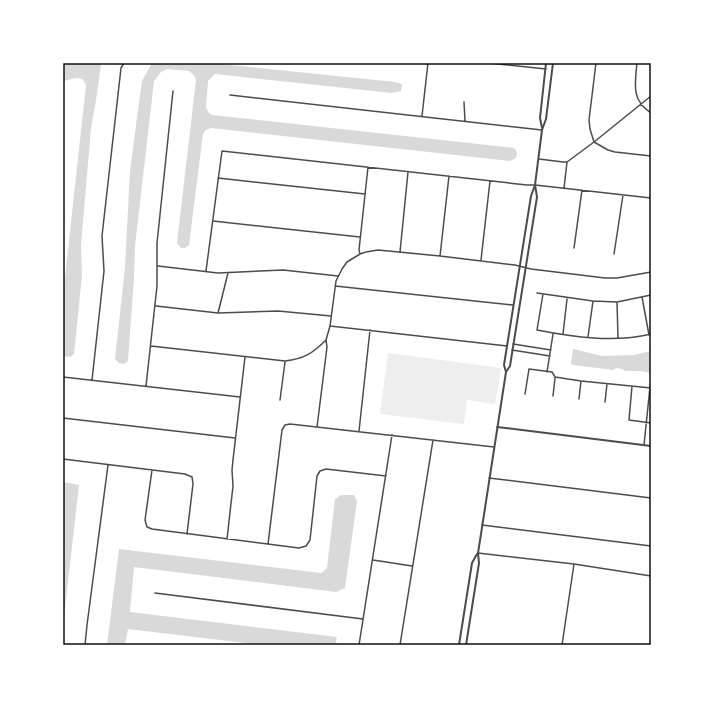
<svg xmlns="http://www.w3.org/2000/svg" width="714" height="708" font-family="'Varela Round',sans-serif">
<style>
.green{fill:#eee}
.water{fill:#d9d9d9}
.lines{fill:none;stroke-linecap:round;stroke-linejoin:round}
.minor{stroke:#4c4c4c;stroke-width:1.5}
.tertiary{stroke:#4c4c4c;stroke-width:2}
.neatline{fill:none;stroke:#111;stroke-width:1.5}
</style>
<rect width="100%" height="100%" fill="#fff"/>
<path class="green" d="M388,353l113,15 -6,36 -28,-4 -3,24 -84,-10z"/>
<path class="water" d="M63,63h38l-4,31 -6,34 -10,117 1,31 -8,78 -4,3 -7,-1v-60l23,-211c-5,-12 -14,-5 -23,-4z
M152,63h59l184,19 7,2 -1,7 -9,2 -177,-19 -7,7 -2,27 3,5 3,2 302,33 3,4 -1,6 -6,3 -299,-33 -5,2 -3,4 -14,111 -4,3h-4l-4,-5 19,-163 -2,-5 -5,-4 -22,-2 -6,3 -7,9 -19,165 -1,31 -6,84 -4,3 -5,-1 -4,-4 10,-92 5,-96 8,-61 4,-29z
M573,349l29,7 32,-1 17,-4v6l-2,3 2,3v10l-10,-2h-16l-3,-2 -6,-1 -3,2 -39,-5 -3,-1z
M63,482l16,3 -16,141z
M341,495h13l3,6 -12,87 -9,4 -202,-25 -4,45 207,25 -2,8h-73l-134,-16 -3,16h-18l12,-96 202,24 6,-5 8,-69z"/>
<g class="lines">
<path class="minor" d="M422,63l6,1
M489,63l57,6
M596,63l-7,57 1,9 4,13 14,8 7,2 36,4
M637,63c-2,21 -6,37 14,50
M230,95l312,35
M464,102l1,19
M63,105v-1
M422,116l6,-53
M539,159l24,3h4
M218,178l147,16
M564,188l3,-26 27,-20 57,-46
M213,221l147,16
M574,248l8,-58
M400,252l8,-80
M360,254l-1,-4 9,-83
M614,254l9,-59
M440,256l9,-80
M481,260l9,-79
M158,266l60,7 65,-3 55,6
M206,271l16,-120 305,34h8l116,13
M335,286l178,19
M537,293l56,8 24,1 34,-7
M543,294l-6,36c36,7 77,13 114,4
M642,297l7,38
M617,302l1,36
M156,306l62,7 60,-2 53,5
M218,313l10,-40
M330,326l177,20
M563,334l4,-35
M588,337l5,-36
M513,344l38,6
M151,346l134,15c19,-2 28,-8 41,-21
M512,350l38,6
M547,372l6,-38
M63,377l177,20
M92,380l12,-109 -2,-35 19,-168 3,-5
M146,386l11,-100v-43l16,-152
M632,386l-3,34 22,3
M525,394l4,-25 23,3 3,5 26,4 70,7
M553,396l2,-18
M579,399l2,-18
M280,400l5,-38
M605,402l2,-18
M63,418l172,20
M317,427l10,-80 -1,-7 4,-14 6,-45 6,-12 5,-7 13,-8 6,-2 12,-2 62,6 75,9 16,4 74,9h12l34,-6
M359,431l11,-101
M644,445l6,-58
M63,459l122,15 7,3 1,7 -6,50
M152,470l-7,50 2,7 5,2 147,19 7,-2 4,-6 7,-64 3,-5 6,-2 60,7
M489,478l162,20
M482,525l169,21
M227,539l6,-53 -1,-16 1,-10 12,-103
M268,544l14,-114 3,-5 5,-1 204,23
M478,553l96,11 77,12
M373,560l39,6
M155,593l208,26
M85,645l2,-20 21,-160
M359,645l33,-210
M400,645l33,-205
M562,645l12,-81"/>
<path class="tertiary" d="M542,128l-2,-10 6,-55
M506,372l4,-6 27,-169 -2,-12 7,-55 4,-11 7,-56
M497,427l154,19
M459,645l13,-82 5,-9
M466,645l13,-82 -1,-10 3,-19 25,-162 -2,-7 27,-169 4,-11"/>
</g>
<rect width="714" height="708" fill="none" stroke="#ffffff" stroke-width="128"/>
<rect x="64" y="64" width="586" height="580" class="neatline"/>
</svg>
